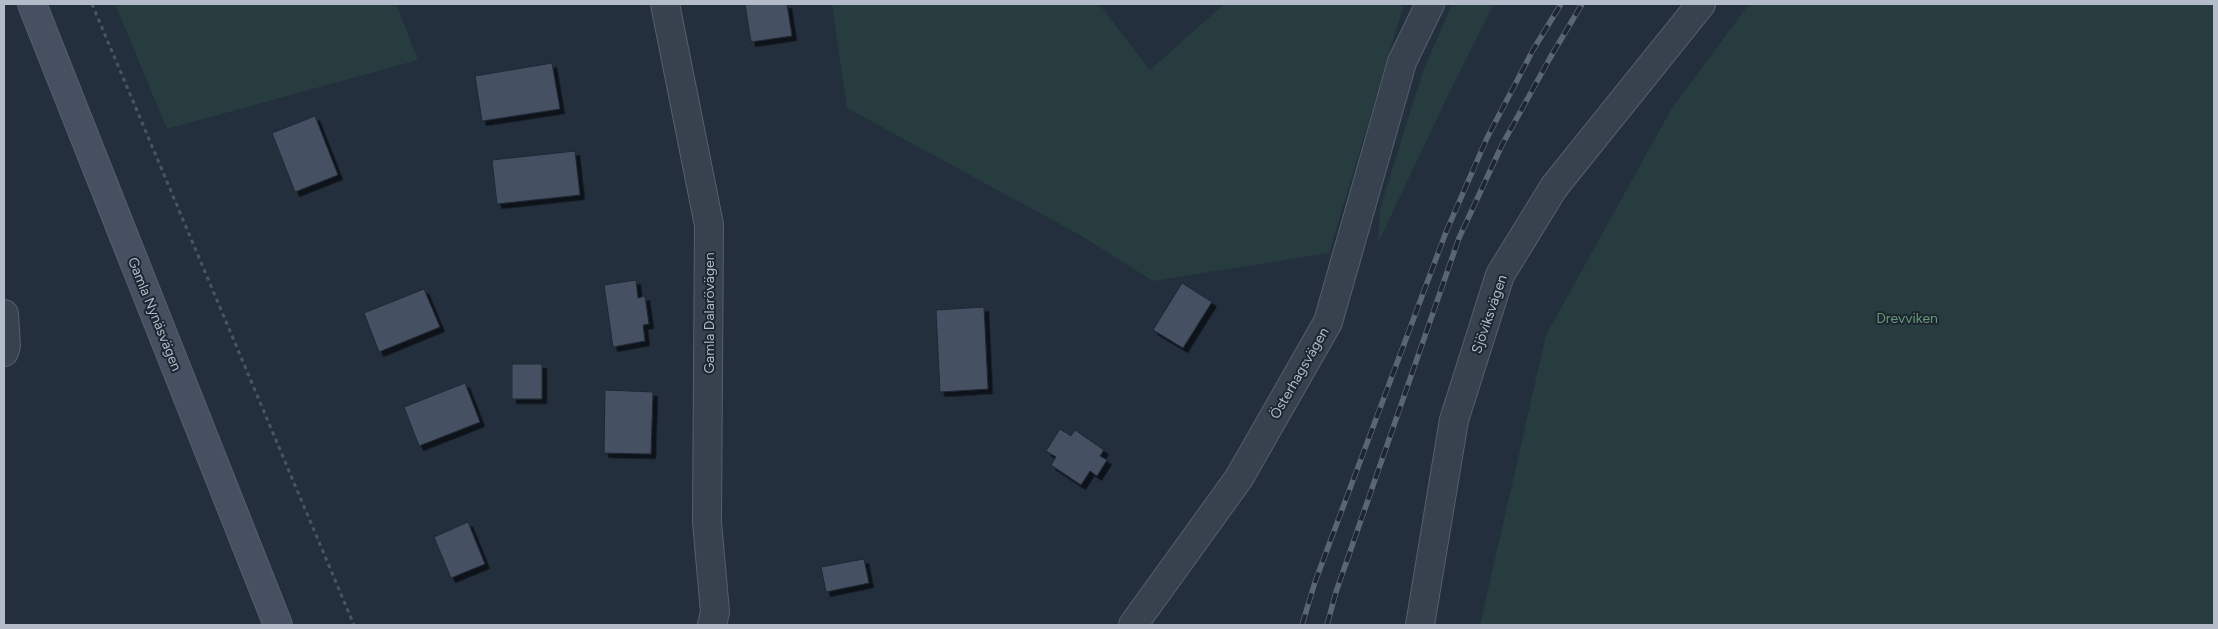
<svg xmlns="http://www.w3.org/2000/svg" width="2218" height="629" font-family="Figtree,sans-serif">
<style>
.green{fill:#263c3f}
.building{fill:#455162;stroke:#1f2835;filter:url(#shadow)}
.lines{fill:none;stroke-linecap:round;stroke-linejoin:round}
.street-casing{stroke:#565f6c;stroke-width:30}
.secondary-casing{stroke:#565f6c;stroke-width:30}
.path{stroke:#44595c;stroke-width:3;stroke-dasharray:4 4;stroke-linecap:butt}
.street{stroke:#38414e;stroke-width:28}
.secondary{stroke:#465061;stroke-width:28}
.rail-casing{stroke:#5a6575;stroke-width:5.5}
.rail{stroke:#1d2633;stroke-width:4;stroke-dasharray:11;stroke-linecap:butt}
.labels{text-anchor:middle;stroke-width:4;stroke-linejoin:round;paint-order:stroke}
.street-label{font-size:14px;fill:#b4bcc9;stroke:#1d2633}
.park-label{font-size:14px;fill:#6b9a76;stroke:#1d2633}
</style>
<defs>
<filter id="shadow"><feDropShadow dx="4.5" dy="4.5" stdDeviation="0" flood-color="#0009"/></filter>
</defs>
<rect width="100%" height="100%" fill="#242f3e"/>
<path class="green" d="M115,4h281l22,56 -251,69z
M832,4h267l51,66 74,-66h180l-75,249 -176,28 -73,-46 -233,-127z
M1452,4h42l-42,83 -74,156 2,-34 42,-135z
M1749,4h465v621h-734l66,-290 126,-227z"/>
<path class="building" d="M745,4h42l5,32 -41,6z
M552,63l8,46 -78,12 -7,-45z
M315,116l23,59 -43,17 -23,-59z
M575,151l5,44 -83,9 -5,-44z
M636,280l2,18 7,-2 4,28 -6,1 2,16 -32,6 -9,-62z
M1182,283l30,19 -29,46 -30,-18z
M424,289l16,38 -61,25 -15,-39z
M984,307l4,82 -48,3 -4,-82z
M512,364h30v35h-30z
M465,383l15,39 -61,24 -15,-39z
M605,390l48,2 -2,62 -47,-1z
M1060,429l11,7 4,-6 29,20 -4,6 7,4 -10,16 -7,-5 -9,14 -30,-20 5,-8 -10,-6z
M468,522l17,42 -34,14 -17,-41z
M864,559l5,24 -43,9 -5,-25z"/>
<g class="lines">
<g class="street-casing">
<path id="street" d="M665,4l44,221 -2,297 8,90 -3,13
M4,314l2,32 -2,6
M1133,625l106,-147 89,-156 74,-260 28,-58
M1420,625l34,-205 46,-145 54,-88 147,-183"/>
</g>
<g class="secondary-casing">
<path id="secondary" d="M32,4l246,621"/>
</g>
<path class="path" d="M92,4l262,621"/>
<use href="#street" class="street"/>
<use href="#secondary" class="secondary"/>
<g class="rail-casing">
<path id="rail" d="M1302,625l13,-43 131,-350 41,-94 46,-88 28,-46
M1327,625l9,-33 123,-354 43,-93 48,-87 32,-54"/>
</g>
<use href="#rail" class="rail"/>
</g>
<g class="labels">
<g class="street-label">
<text transform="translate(709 313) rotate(-90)" y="5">Gamla Dalarövägen</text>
<text transform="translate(155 314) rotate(68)" y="5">Gamla Nynäsvägen</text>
<text transform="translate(1489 314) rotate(-71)" y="5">Sjöviksvägen</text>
<text transform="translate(1299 373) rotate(-60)" y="5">Österhagsvägen</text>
</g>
<g class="park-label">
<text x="1907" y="323">Drevviken</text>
</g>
</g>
<rect width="2218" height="629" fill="none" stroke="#b4bcc9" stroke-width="10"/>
</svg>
